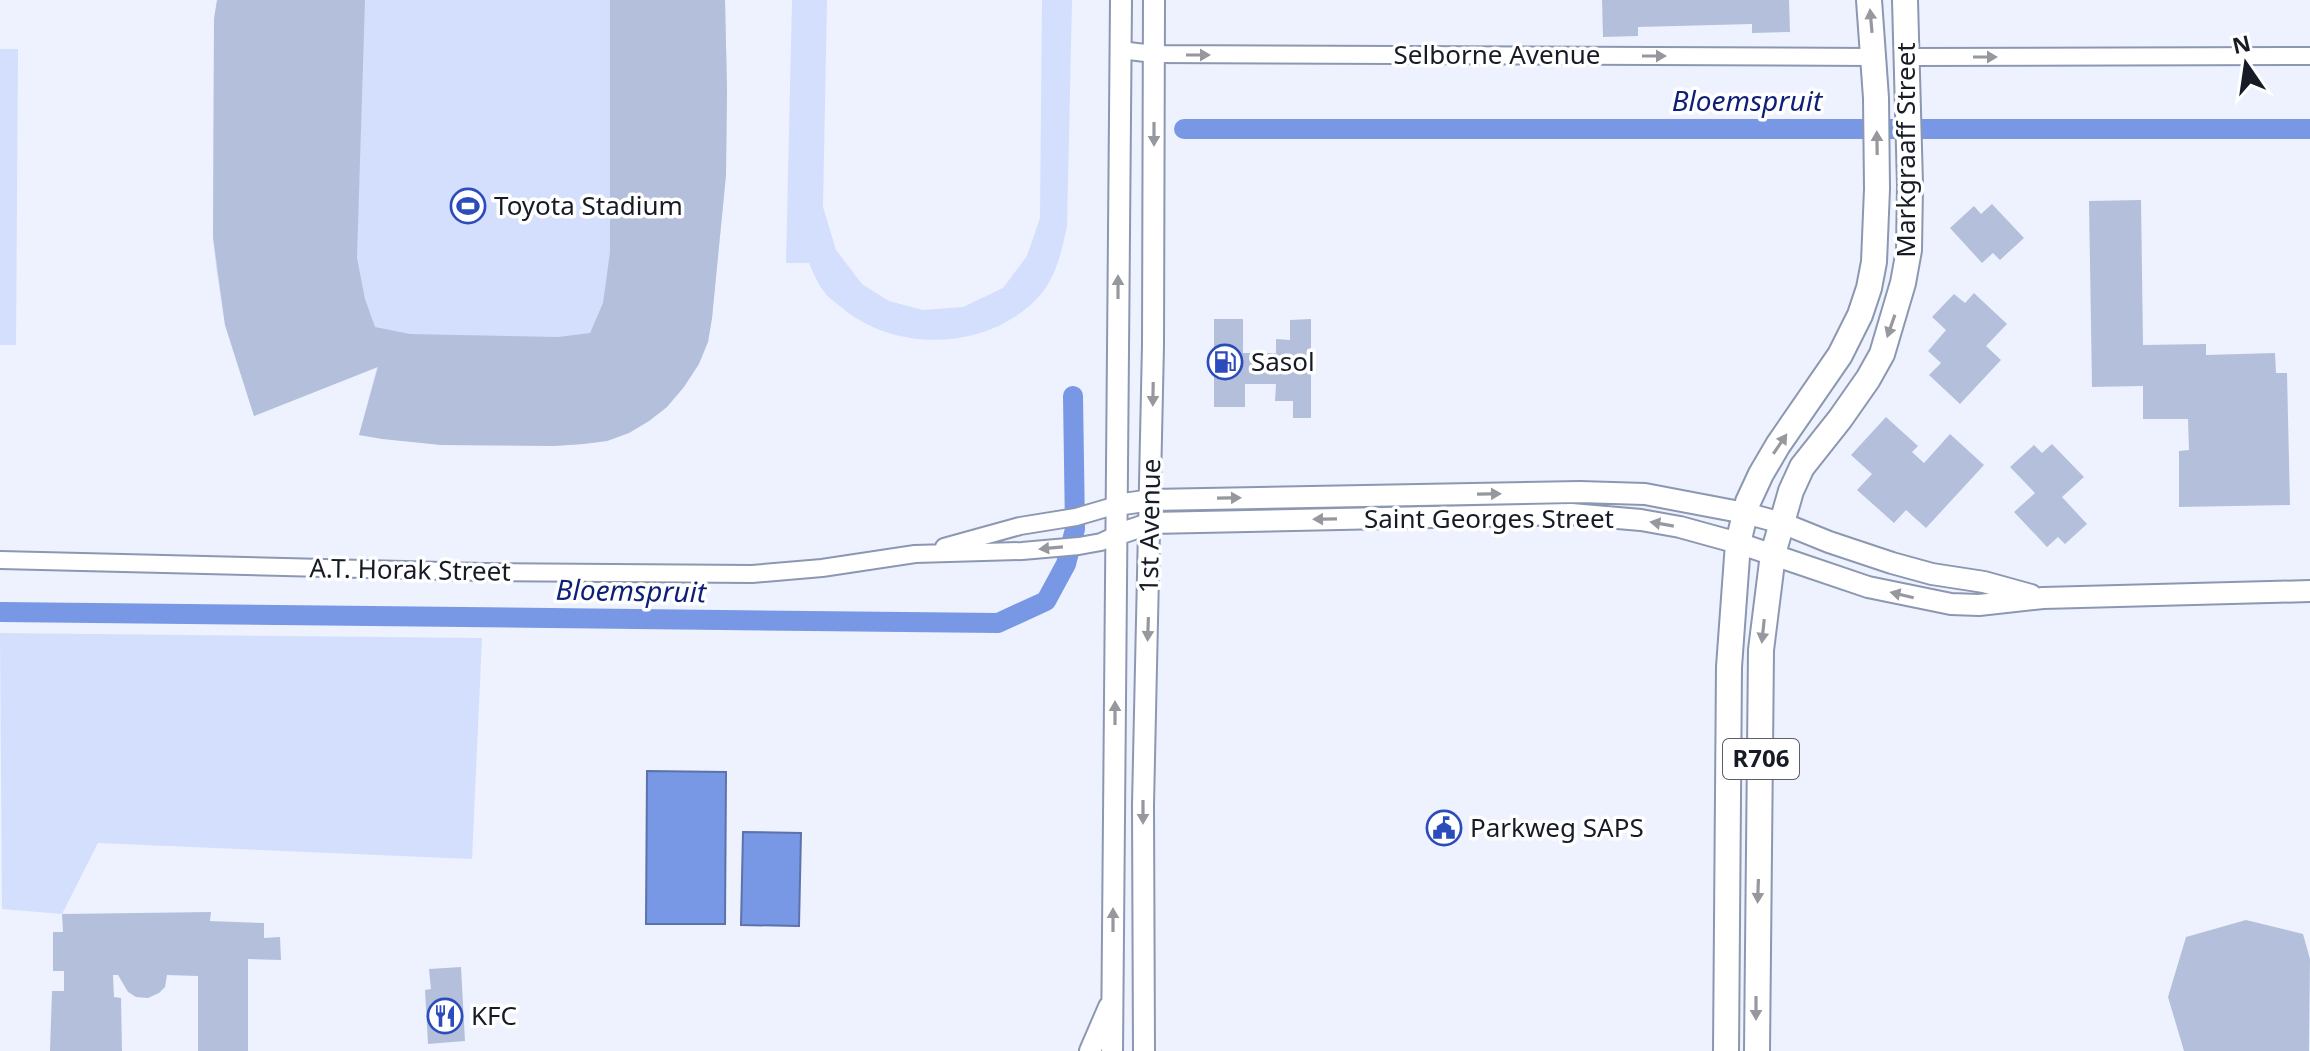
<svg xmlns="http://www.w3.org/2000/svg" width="2310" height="1051" font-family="'Noto Sans',sans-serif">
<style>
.green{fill:#d3dffc}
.water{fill:#7897e5;stroke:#5b72ab;stroke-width:2}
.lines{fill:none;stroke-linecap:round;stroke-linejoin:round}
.canal{stroke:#7897e5;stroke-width:20}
.building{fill:#b4c0db}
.minor-casing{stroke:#8c97b1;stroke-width:20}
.tertiary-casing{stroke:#8c97b1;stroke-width:24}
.primary-casing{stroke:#8c97b1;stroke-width:28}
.minor{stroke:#fff;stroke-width:16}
.tertiary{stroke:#fff;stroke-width:20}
.primary{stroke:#fff;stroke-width:24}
.oneway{fill:#96989d}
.labels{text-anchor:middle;stroke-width:7;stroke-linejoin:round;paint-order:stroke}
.shield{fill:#fff;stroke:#5c5f66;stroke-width:2}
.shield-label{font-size:24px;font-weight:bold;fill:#161b25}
.street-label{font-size:26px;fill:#161b25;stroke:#fff}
.poi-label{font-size:26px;fill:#161b25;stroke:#fff;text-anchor:start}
.water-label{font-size:28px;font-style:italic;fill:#0d1f78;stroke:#fff}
</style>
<rect width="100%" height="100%" fill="#edf2fe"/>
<path class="green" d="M217,0h508l2,89 -1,86 -14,143 -4,24 -41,65 -18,14 -20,12 -22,8 -24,3 -29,2 -113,-1 -82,-10 18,-68 -123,49 -29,-91 -9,-58 -3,-30 1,-218z
M792,0h35l-4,207 13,43 26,34 27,17 34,9 40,-3 40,-19 24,-32 13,-38 2,-218h30l-5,226c-5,23 -10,49 -26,68 -48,56 -144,61 -200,13 -6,-5 -14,-10 -18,-17 -6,-7 -10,-18 -14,-27h-23z
M0,49h18l-2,296h-16z
M0,633l482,5 -10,221 -374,-16 -36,71 -60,-5z"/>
<path class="water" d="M647,771l79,1 -1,152h-79z
M743,832l58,1 -2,93 -58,-1z"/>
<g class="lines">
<path class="canal" d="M1184,129h1126
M0,612l998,11 48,-22 20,-37 9,-35 -2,-133"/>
</g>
<path class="building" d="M217,0h148l-8,258 8,41 10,28 35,7 148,3 32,-4 13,-30 7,-51v-252h115l2,89 -1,86 -14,143 -4,24 -9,22 -15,23 -17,20 -18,14 -20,12 -22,8 -24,3 -29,2 -113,-1 -59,-6 -23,-4 19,-68 -124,49 -29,-91 -12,-88 1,-218z
M1602,0h187l1,32 -38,1v-9l-114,3v9l-35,1z
M2141,200l2,145 63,-1v11l69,-2 1,20h11l3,132 -111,2v-56l10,-1 -1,-31h-45v-33l-51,1 -3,-186z
M1992,204l32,34 -24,22 -7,-7 -11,10 -32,-35 24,-22 7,8z
M1974,293l33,31 -21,22 15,14 -41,44 -31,-29 12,-12 -13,-12 18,-21 -14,-13 22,-23 11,9z
M1214,319h29v34h33v-14l14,1v-20l21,-1v99h-18v-17h-18l1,-17h-31v23h-31z
M1886,417l32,29 -6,6 12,11 26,-29 34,31 -58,63 -20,-18 -12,13 -37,-33 15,-16 -21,-19z
M2052,444l32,33 -22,20 25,27 -22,20 -7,-7 -11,10 -33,-35 21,-19 -25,-26 24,-22 8,8z
M211,912l-1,9 54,2v15l16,-1 1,23 -33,-1v92h-50v-75l-31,-1 -2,12 -6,6 -11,5 -12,-1 -8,-5 -10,-17h-5l1,22 7,1 1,53h-72l2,-60h12v-20h-11v-39h10l-1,-18z
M2246,920l57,14 7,25 -1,92h-125l-16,-54 18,-60z
M461,967l4,74 -37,3 -3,-54 6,-1 -2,-20z"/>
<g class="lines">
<g class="minor-casing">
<path id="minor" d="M1120,50l34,4 719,3
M1907,57l403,-1
M944,547l76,-21 56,-9 41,-12
M0,560l484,12 268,2 70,-6 93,-14 107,-3 57,-5 22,-4 15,-7"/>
</g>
<g class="tertiary-casing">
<path id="tertiary" d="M1117,505l34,-5 429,-8 65,2 100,19 37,10 47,19 63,21 40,11 52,8 47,13
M1116,535l35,-12 420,-9 70,6 39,7 58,16 130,44 83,17 28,1 64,-7 267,-7
M1090,1051l19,-44
M1112,1051l9,-1051
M1144,1051l-1,-246 10,-460 1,-345"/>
</g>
<g class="primary-casing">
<path id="primary" d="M1726,1051l3,-384 9,-124 10,-41 13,-28 17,-29 62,-90 20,-40 9,-27 5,-26 3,-73 -1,-91 -7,-98
M1757,1051l4,-401 12,-96 18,-63 11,-24 38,-48 28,-40 14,-25 21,-71 6,-33 1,-65 -5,-185"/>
</g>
<use href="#minor" class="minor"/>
<use href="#tertiary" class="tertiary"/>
<use href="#primary" class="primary"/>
</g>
<defs><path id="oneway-solid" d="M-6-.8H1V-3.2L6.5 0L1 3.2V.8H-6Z" transform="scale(2)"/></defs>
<g class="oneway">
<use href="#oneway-solid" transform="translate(1871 21) rotate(-95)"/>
<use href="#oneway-solid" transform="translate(1198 55)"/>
<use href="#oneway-solid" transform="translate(1654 56)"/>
<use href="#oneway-solid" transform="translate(1985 57)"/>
<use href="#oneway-solid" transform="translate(1154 134) rotate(90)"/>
<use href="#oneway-solid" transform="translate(1877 143) rotate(-91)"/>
<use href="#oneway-solid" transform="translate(1118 287) rotate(-90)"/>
<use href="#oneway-solid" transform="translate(1891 326) rotate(109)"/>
<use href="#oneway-solid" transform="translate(1153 394) rotate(91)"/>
<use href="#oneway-solid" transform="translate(1780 444) rotate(-56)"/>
<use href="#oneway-solid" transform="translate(1489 494) rotate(-1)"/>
<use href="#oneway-solid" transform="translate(1229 498) rotate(-1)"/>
<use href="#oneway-solid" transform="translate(1325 519) rotate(179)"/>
<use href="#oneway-solid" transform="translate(1662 524) rotate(-170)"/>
<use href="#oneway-solid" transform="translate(1051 548) rotate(175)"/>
<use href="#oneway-solid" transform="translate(1902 595) rotate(-167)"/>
<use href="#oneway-solid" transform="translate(1148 629) rotate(92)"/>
<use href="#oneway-solid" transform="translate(1763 631) rotate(96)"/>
<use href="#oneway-solid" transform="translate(1115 713) rotate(-90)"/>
<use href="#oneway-solid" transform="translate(1143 812) rotate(90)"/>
<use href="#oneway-solid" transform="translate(1758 891) rotate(92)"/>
<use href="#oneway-solid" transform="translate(1113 920) rotate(-90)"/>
<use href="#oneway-solid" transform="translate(1756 1008) rotate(90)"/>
</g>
<defs>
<g id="stadium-ring" transform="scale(1.8)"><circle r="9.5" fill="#fff" stroke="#2c4cbc" stroke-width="1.5"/><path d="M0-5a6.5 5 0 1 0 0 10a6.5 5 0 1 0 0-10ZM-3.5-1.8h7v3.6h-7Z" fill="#2c4cbc"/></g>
<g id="fuel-ring" transform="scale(1.8)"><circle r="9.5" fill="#fff" stroke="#2c4cbc" stroke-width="1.5"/><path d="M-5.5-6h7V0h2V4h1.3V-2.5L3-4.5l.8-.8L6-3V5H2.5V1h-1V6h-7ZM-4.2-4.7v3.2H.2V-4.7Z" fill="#2c4cbc"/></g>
<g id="civic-ring" transform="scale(1.8)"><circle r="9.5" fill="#fff" stroke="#2c4cbc" stroke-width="1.5"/><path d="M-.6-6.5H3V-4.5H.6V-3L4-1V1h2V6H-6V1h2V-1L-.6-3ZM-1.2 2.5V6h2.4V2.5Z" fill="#2c4cbc"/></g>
<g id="restaurant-ring" transform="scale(1.8)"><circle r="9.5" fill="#fff" stroke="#2c4cbc" stroke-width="1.5"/><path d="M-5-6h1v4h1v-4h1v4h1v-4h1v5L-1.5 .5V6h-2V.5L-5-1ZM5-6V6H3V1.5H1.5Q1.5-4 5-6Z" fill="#2c4cbc"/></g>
</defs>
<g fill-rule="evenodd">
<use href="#stadium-ring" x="468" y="206"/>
<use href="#fuel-ring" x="1225" y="362"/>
<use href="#civic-ring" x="1444" y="828"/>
<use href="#restaurant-ring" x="445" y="1016"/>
</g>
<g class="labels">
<rect class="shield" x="1723" y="739" width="76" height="40" rx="6"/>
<g class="shield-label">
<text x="1761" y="767">R706</text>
</g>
<g class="street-label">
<text x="1497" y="64">Selborne Avenue</text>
<text transform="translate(1906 150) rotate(-90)" y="9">Markgraaff Street</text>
<text x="1489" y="528">Saint Georges Street</text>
<text transform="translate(1150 526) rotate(-89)" y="9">1st Avenue</text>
<text transform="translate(410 570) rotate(1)" y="9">A.T. Horak Street</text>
</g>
<g class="poi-label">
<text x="494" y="215">Toyota Stadium</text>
<text x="1251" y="371">Sasol</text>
<text x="1470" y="837">Parkweg SAPS</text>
<text x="471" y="1025">KFC</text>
</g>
<g class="water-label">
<text x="1747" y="111">Bloemspruit</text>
<text transform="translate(631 591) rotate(1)" y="10">Bloemspruit</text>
</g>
</g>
<g transform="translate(2246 64) rotate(347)" stroke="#ffffff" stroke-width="6" paint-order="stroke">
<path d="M0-6L14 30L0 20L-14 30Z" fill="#161b25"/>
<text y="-12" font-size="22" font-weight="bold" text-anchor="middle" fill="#161b25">N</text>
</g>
</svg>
